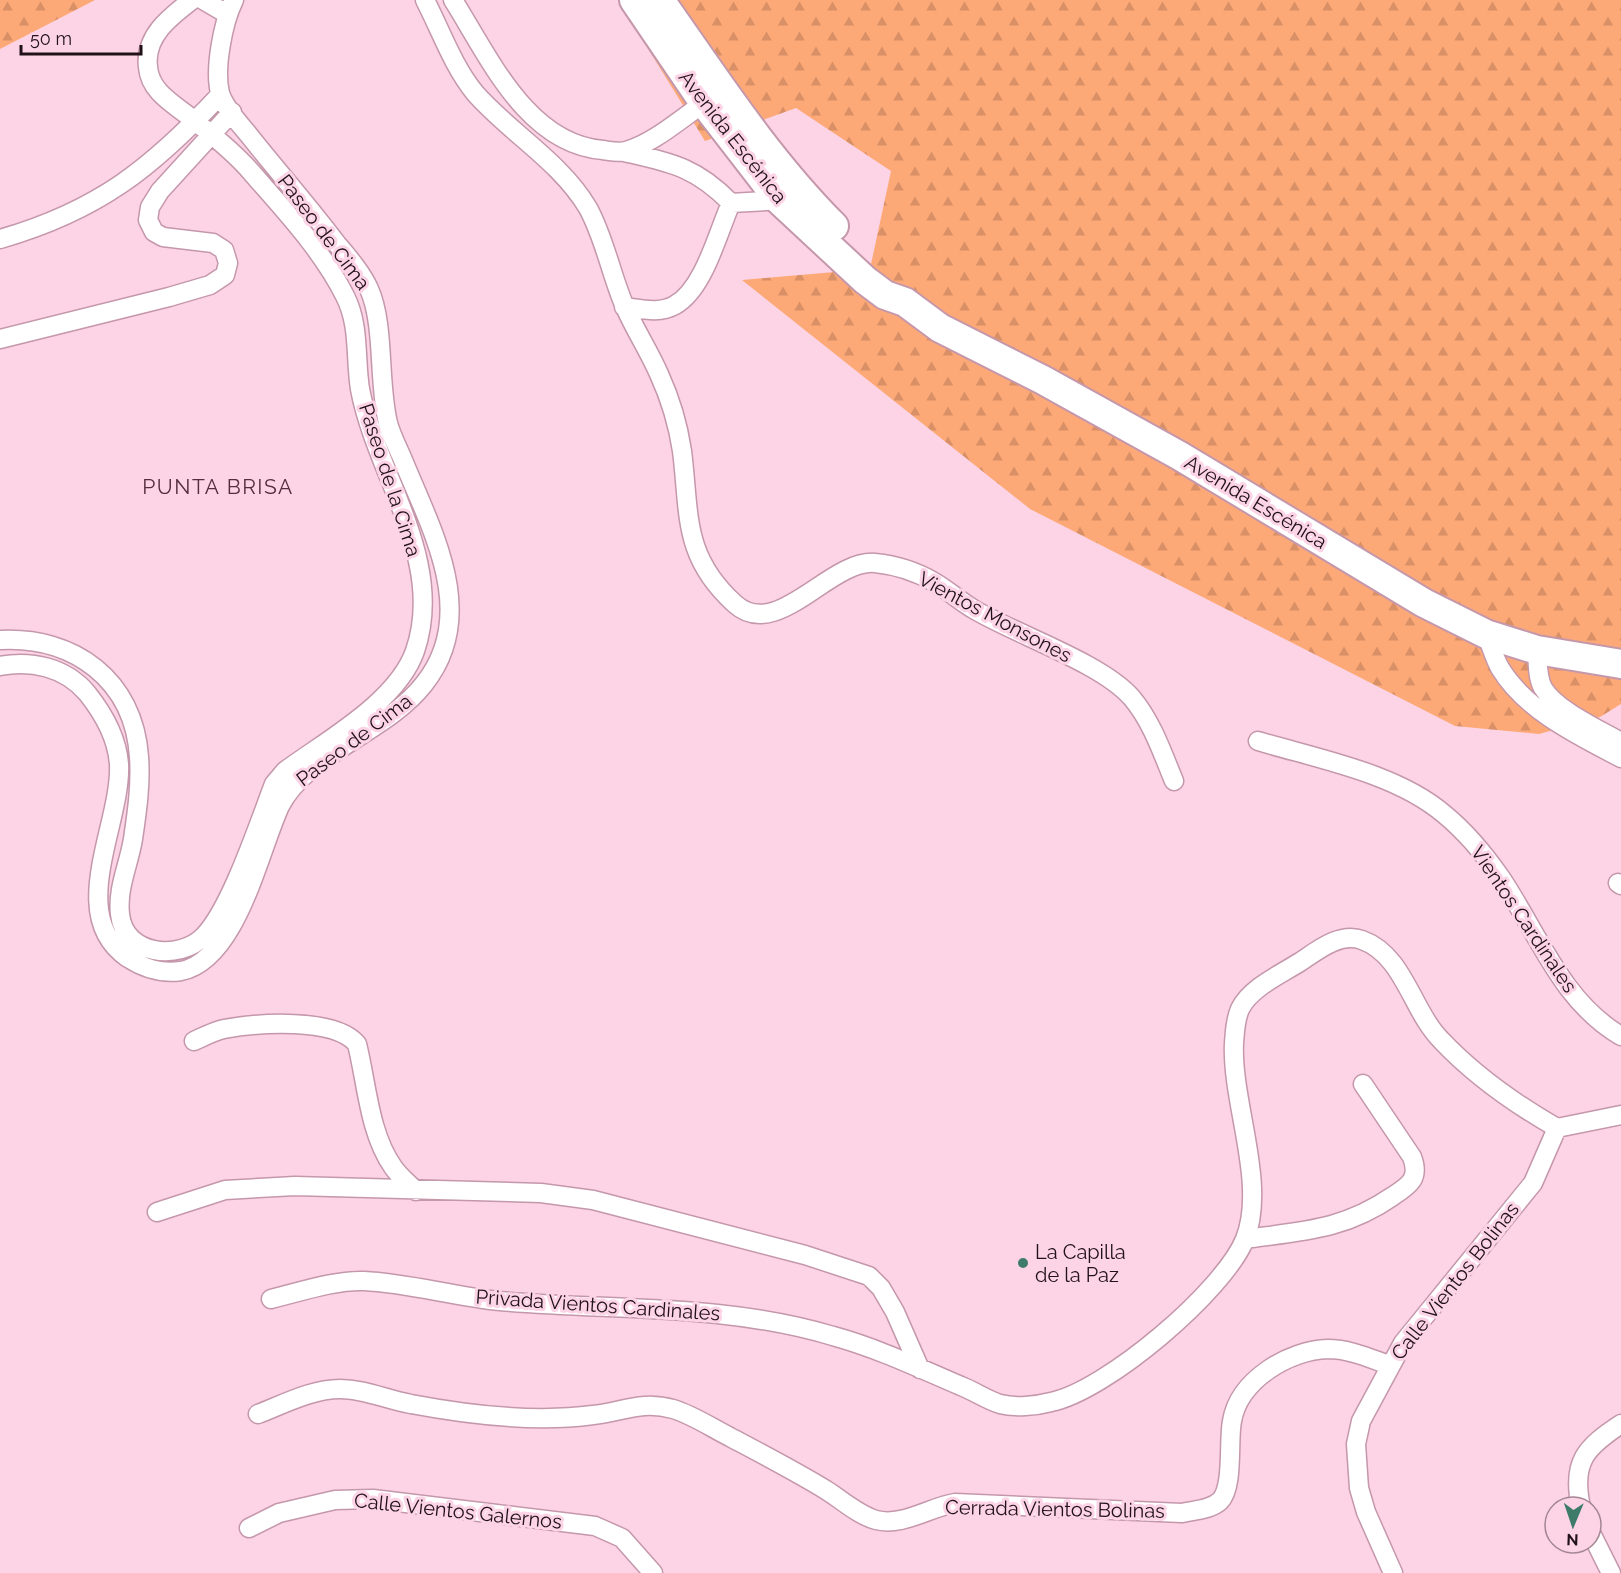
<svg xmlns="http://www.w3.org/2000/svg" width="1621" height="1573" font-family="Raleway,sans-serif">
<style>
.forest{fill:url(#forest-firs)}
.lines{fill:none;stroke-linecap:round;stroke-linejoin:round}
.minor-casing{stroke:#c597ab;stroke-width:21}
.primary-casing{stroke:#c597ab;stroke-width:32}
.minor{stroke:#fff;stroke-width:18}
.primary{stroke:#fff;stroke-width:28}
.poi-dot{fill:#3e7c69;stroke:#fcd4e5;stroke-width:2}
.labels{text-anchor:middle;stroke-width:6;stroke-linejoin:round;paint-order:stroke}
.street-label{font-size:20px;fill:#211118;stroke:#fcd4e5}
.poi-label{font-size:20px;fill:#211118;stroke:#fcd4e5;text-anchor:start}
.neighbourhood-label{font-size:21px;letter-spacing:1.5px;fill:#542d3f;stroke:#fcd4e5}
</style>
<defs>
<pattern id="forest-firs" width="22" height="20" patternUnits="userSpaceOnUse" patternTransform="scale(1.5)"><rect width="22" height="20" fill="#fda977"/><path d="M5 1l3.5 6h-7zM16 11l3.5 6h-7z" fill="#d99066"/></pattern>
</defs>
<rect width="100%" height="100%" fill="#fcd4e5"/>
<path class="forest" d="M0,0h95l-95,49z
M618,0h1003v704l-21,13 -61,17 -84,-8 -425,-217 -288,-229 128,-11 21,-98 -95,-63 -91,33z"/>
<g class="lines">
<g class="minor-casing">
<path id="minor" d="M203,0l24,14
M425,0c16,31 28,66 50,93 35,40 85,68 113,115 17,31 23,67 37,99 10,23 24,44 34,67 11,24 19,50 23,77 8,63 0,105 53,153 42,38 95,-45 140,-41 20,2 42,9 59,19 14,8 27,20 41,28 42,25 127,53 157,88 20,24 30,54 42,83
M453,0c36,57 74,144 150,150 7,1 16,3 23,1 31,-9 58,-36 86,-53
M624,152c48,11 72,15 107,51
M0,239c98,-28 152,-71 220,-144
M624,307c17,2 36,7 51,-2 29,-16 43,-73 56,-102l53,-3
M0,339l169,-42 41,-12 15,-10 3,-12 -4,-13 -11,-7 -50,-6 -9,-5 -6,-12 2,-13 10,-16 72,-79
M1486,634c5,11 8,24 14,34 26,43 79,68 121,90
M0,640c74,-4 134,40 139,117 2,27 -2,55 -6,82 -4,25 -16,49 -13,75 4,42 60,47 84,22 27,-28 55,-113 70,-152l11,-13c42,-31 112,-69 130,-120 31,-91 -39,-176 -55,-262 -5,-31 0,-64 -15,-93 -23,-46 -60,-85 -93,-123 -16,-19 -37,-36 -56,-51 -18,-16 -46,-28 -48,-55 -4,-31 23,-51 44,-67
M1537,650c1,13 0,27 6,38 13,22 55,41 78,54
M0,666c31,-6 65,1 87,27 16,20 30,44 32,71 3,60 -54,151 9,194 17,11 33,16 53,13 56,-11 78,-120 99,-165 26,-52 107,-74 144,-122 56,-70 7,-155 -21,-224 -5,-12 -12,-25 -15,-37 -10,-40 -3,-99 -19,-134 -7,-16 -21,-32 -32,-45 -27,-36 -57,-70 -85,-105 -10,-13 -28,-31 -32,-46 -6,-24 3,-71 14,-93
M1258,741c60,18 138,32 186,73 22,18 41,41 57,64 37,55 60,123 120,158
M1618,883l3,2
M194,1041c9,-4 20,-10 30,-12 33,-6 110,-12 133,15 10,40 12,89 36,123 6,9 15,16 23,24
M157,1212l68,-22 70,-4 246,7 52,7 212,55 64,21 12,12 14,24 25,57
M1245,1239c58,-8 99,-9 148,-43 17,-11 27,-18 19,-39l-49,-73
M271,1299c29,-7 63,-19 93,-18 45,2 91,16 136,20 113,10 222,2 333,35 44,12 86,32 128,50 13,5 26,14 39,18 15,4 36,2 51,-2 55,-11 173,-111 194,-163 22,-56 -14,-137 -11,-196 1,-11 1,-23 6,-34 10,-21 41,-35 60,-47 18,-12 40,-30 62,-22 42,15 50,71 79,100 33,35 74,64 116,88l64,-13
M258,1414c26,-10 54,-25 82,-25 25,0 47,11 71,15 58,11 123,19 182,11 30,-3 48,-15 80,-6 20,6 39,19 57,28 32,17 65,34 96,53 16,10 32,25 50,30 26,7 54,-13 79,-17l227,10c13,-3 28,-3 38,-12 14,-14 8,-61 12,-80 7,-41 57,-71 96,-72 21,0 41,9 61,16
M1581,1507c-10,-45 5,-60 40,-83
M249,1528l30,-15 56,-13 38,-1 222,27 27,12 31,35
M1591,1533l20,40
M1393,1573l-27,-61 -7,-24 -3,-44 5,-23 42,-78 130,-160 24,-55"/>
</g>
<g class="primary-casing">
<path id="primary" d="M634,0l70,103 75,97 86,80 20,15 20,7 35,26 103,52 137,76 244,147 62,31 51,16 84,14
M660,0c55,78 107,159 174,226"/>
</g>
<use href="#minor" class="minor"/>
<use href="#primary" class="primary"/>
</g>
<circle class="poi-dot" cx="1023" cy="1263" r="6"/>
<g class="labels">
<g class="street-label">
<text transform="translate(733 137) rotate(52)" y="7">Avenida Escénica</text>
<text transform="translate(324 232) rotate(53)" y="7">Paseo de Cima</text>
<text transform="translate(390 480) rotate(72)" y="7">Paseo de la Cima</text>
<text transform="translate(1256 502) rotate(31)" y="7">Avenida Escénica</text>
<text transform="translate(995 617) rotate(28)" y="7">Vientos Monsones</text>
<text transform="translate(354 740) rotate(-37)" y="7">Paseo de Cima</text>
<text transform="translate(1524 919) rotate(56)" y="7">Vientos Cardinales</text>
<text transform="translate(1455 1281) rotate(-52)" y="7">Calle Vientos Bolinas</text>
<text transform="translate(598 1305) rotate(4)" y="7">Privada Vientos Cardinales</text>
<text transform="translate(1055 1509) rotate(1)" y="7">Cerrada Vientos Bolinas</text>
<text transform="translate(458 1511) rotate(6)" y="7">Calle Vientos Galernos</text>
</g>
<g class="poi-label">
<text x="1035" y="1259">La Capilla<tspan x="1035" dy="23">de la Paz</tspan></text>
</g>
<g class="neighbourhood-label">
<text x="218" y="494">PUNTA BRISA</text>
</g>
</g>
<g transform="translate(1573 1525) rotate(182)"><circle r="28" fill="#fcd4e5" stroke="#a48693" stroke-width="1.5"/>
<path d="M0-4.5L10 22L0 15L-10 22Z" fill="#3e7c69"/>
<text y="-9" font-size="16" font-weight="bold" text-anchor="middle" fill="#211118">N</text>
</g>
<path d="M21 45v9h120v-9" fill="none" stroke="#211118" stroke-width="3"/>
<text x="30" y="45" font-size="18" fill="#211118" stroke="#fcd4e5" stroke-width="4.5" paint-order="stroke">50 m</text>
</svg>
